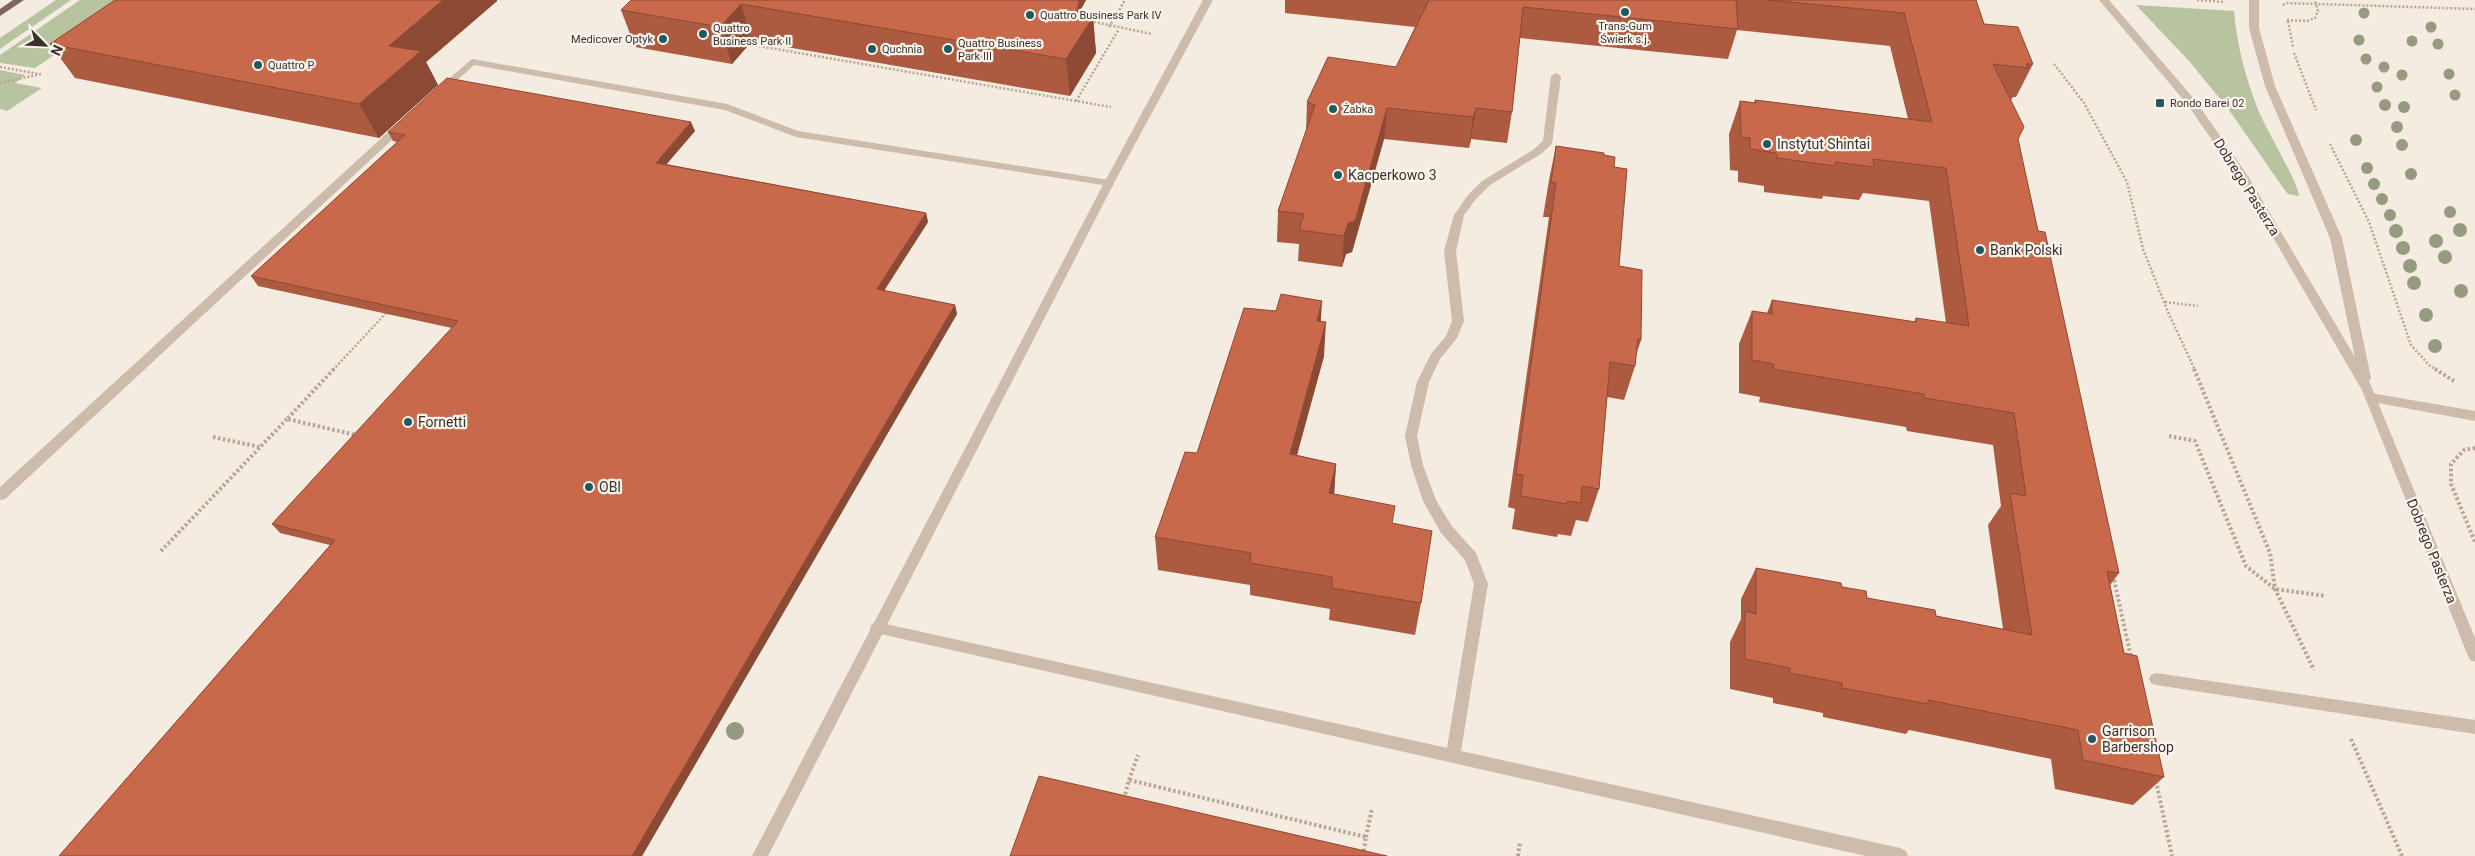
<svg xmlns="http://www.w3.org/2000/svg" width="2475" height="856" font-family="Roboto,sans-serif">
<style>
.green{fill:#b8c4a0}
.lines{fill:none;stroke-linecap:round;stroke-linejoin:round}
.path-far1{stroke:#b9a596;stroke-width:2.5;stroke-dasharray:2 2;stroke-linecap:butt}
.path{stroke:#b9a596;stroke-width:4;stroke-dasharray:2.5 2.5;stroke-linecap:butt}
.service{fill:#cdbbac;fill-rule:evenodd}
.minor{fill:#cdbbac;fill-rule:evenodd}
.tertiary{fill:#cdbbac;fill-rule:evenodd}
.primary{fill:#7d675c;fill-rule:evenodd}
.tree{fill:#969b7f}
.wall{fill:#ac5a40}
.shaded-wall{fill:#8c4a34}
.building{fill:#c8694b;stroke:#8c4a34}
.poi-dot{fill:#1f5a5e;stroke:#fbf5ee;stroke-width:2}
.labels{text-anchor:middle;stroke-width:4.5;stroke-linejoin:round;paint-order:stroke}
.far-poi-label{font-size:11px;fill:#3b302b;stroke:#fbf5ee;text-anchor:start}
.poi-label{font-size:14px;fill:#3b302b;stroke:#fbf5ee;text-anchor:start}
.street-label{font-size:14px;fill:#3b302b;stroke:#fbf5ee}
</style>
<rect width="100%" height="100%" fill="#f4ebe1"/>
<path class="green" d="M56,0h15l-71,49v-11z
M80,0h55l-100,68 -35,-5v-8z
M2136,5l98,6c3,36 12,68 25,101 7,17 40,72 40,84l-11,-2 -4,-5 -55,-79 -39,-48z
M0,70l25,5 -10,8 27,5 -35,23 -7,-2z"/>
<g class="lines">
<path class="path-far1" d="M2197,0l27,2
M2283,5l3,-2 189,6
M2287,20l20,1 8,-3 3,-7 -3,-11
M1090,21l62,13
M2288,21l5,26
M1109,27l16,-27
M747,44l364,63
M2294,53l22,57
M2054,64l30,39 43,79 16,67 25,63 27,58
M0,67l39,7
M0,83l41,-9
M1076,101l43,-72
M2330,144l39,78 42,123 18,20 8,5
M2165,302l33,4
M333,370l53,-57"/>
<path class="path" d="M334,369l-47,50 69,16
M2194,369l76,184 5,36 39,81
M2435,369l19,12
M2169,436l26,5 51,125 29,23 51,7
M213,437l47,10
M2475,448l-11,2 -13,14v20l24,58
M161,551l126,-132
M2113,575l18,82
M2351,739l51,117
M1129,780l9,-25
M2156,781l16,75
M1124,799l5,-19 237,57 -3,19
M1366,837l6,-29
M1518,856l2,-14"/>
<path class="service" d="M472,59l255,45 71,27 311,49 5,3 -5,3 -313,-49 -71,-27 -251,-45 -31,28h-6v-4z
M1556,73l5,3 -9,68 -11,10 -51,31 -14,14 -12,16 -8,36 8,70 -7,17 -17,21 -11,23 -12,54 6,29 13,35 15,25 25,28 12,31 -27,167 439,97 6,3 2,5h-42l-994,-224 -2,-4 2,-4 5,-2 570,126 27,-164 -9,-24 -24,-27 -18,-32 -12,-36 -6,-29 12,-54 14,-28 15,-18 6,-15 -8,-70 10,-36 14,-20 14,-14 51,-31 10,-9 8,-65z
M403,121l5,3 -1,2 -402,373 -5,1v-13l399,-365z
M2156,673l319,47v14l-319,-49 -5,-2 -2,-4 2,-4z"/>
<path class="minor" d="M1203,0h10l-99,183 -346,673h-16l352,-673z
M2371,393l104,18v10l-108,-20 -2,-3z"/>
<path class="tertiary" d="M2099,0h10l86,100 53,76 107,181 -25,-119 -65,-152 -16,-58v-28h10v28l16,58 67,152 29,140 -2,3 106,257v24l-5,-2 -2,-4 -106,-266 -123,-211 -52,-75z"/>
<path class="primary" d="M13,0h11l-24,16v-7z"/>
</g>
<g class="tree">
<circle cx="2364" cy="13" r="5.5"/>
<circle cx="2431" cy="27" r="5.5"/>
<circle cx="2359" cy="40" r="5.5"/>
<circle cx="2412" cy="41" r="5.5"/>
<circle cx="2438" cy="44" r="5.5"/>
<circle cx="2366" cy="59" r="5.5"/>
<circle cx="2384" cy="67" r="5.5"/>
<circle cx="2449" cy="74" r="5.5"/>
<circle cx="2402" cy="75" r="5.5"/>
<circle cx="2377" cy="87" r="5.5"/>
<circle cx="2455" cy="95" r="5.5"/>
<circle cx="2385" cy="105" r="6"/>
<circle cx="2404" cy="107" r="6"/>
<circle cx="2397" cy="127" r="6"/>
<circle cx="2356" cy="140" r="6"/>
<circle cx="2402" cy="145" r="6"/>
<circle cx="2367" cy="168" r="6"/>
<circle cx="2411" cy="174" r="6"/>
<circle cx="2374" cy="184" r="6"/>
<circle cx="2382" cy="199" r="6"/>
<circle cx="2450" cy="212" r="6"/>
<circle cx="2390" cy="215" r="6"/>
<circle cx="2460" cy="230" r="7"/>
<circle cx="2396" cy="231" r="7"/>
<circle cx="2436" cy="241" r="7"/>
<circle cx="2403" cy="248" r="7"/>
<circle cx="2445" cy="257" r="7"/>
<circle cx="2410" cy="266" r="7"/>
<circle cx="2414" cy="283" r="7"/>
<circle cx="2461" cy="291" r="7"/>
<circle cx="2426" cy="315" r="7"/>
<circle cx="2435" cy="346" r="7"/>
<circle cx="735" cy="731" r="9"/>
</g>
<path class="wall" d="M115,0h382v1l-71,61 12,23 -59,53 -304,-60 -25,-34z
M631,0h455l-5,9v6l12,2 3,36 -26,43 -318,-55 -20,23 -97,-17 -14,-37z
M1285,0h691l8,24 49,40 -17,33h-3l-2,3 7,39 20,92 81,342 -9,12 14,68 40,124 -31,28 -78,-16 -4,-30 -142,-29 -3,4 -83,-17v-4l-50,-10v-5l-43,-9v-47l11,-23v-20l15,-31 86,19 25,11 69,18 67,13 -15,-104 13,-19 -8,-61 -86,-14 -1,-4 -147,-25 1,-5 -21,-4v-49l13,-33 15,2 5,-13 142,22 2,-4 30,5 -17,-122 -66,-8 -4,7 -36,-4 -1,3 -58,-7v-6l-26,-4v-11l-8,-1 -1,-36 11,-33 14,2 1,-3 153,19 -18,-73 -153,-16 -9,29 -208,-21 -8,74 -5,31 -36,-4 -2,9 -85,-9 -32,113 -6,2 -4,13 -44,-6 1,-17 -22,-2 1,-31 28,-79 1,-30 89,-35 19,-40 -130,-14z
M695,131l-29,33 260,49 2,9 -44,69 71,14 2,9 -315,542h-583l271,-311 -50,-12 -8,-9 180,-196 -194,-42 -7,-10 146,-134 -4,-1 -5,-9z
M1556,146l48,9 10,12 5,99 22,74 -5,15 -1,11 -11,34 -17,-3 -8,92 -11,33 -12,-2 -5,16 -13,-2 -1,3 -45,-8 3,-20 -7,-2 41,-290h-6l6,-37z
M1321,321l3,35 -27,99 39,9 -2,30 58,29 29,80 -6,32 -86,-15 1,-11 -80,-14v-10l-92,-15 -3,-33 42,-84z"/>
<path class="shaded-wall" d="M443,0h54v1l-71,61 12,23 -59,53 -20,-34 30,-58z
M1064,0h22l-5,9 2,23 10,-15 3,36 -26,43 -4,-37z
M741,4l11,37 -20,23 -12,-37z
M1387,108l-3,31 -32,113 -6,2 -4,13 2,-31z
M1476,108l-5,31 -2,9 4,-31z
M691,122l4,9 -35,41 -4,-9z
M926,213l2,9 -49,76 -2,-9z
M1322,301l-2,34 -3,-14z
M955,305l2,9 -315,542h-10z
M1326,322l-2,34 -36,131 2,-33z
M1336,464l-2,33 -5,-4z"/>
<path class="building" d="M115,0h328l-54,46 32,5 -62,53 -309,-60z
M631,0h448l-2,14 16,3 -27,42 -325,-55 -21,23 -99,-17z
M1429,0h307l2,29 -215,-22 -11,105 -36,-4 -3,9 -86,-9 -32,113 -7,2 -4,13 -45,-6 5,-16 -26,-3 37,-106 -8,-3 21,-45 68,10z
M1768,0h208l8,24 34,3 15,37h-7l2,4 -35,-4 31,63 -6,12 20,92 7,1 74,341 -12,-2 17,82 13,3 27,121 -81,-17 -5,-30 -150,-30v4l-86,-16v-5l-52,-10v-5l-45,-9v-48l11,3v-46l85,15 1,4 24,4 1,7 68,12 1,6 96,19 -22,-142 16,3 -12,-83 -89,-15 -1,-4 -151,-25 1,-5 -22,-4v-49l20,3v-14l144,22v-4l53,8 -23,-158 -73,-9 1,8 -39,-5v4l-58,-8 -1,-5 -26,-4v-11l-9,-1 -1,-36 16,2 -1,-3 177,22 -28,-109z
M447,78l244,44 -35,41 270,50 -49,76 78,16 -323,551h-573l276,-316 -63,-16 186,-203 -207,-45 154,-141 -17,-3z
M1556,146l48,7v2l11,2 -1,10 13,2 -8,97 23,4 -1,70 -3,-1 -3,27 -25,-4 -11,127 -17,-3 -1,17 -14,-2v3l-46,-8 2,-21 -7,-1 40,-291 -5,-1z
M1281,294l41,7 -5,20 9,1 -36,132 46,10 -7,29 66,13 -3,17 40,8 -11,72 -89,-15v-11l-82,-14 1,-10 -96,-16 30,-85 12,1 47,-145 32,3z
M1039,776l348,80h-377z"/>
<g class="poi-dot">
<circle cx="1625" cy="12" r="5"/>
<circle cx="1030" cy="15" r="5"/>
<circle cx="703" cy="34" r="5"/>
<circle cx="663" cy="39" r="5"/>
<circle cx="872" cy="49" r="5"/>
<circle cx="948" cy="49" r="5"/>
<circle cx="258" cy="65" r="5"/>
<rect x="2155" y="98" width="10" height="10" rx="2.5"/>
<circle cx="1333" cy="109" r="5"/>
<circle cx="1767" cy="144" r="5"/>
<circle cx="1338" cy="175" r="5"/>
<circle cx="1980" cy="250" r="5"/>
<circle cx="408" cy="422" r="5"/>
<circle cx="589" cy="487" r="5"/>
<circle cx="2092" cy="739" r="5"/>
</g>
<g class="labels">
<g class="far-poi-label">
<text x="1040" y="19">Quattro Business Park IV</text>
<text x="1625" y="30" text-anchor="middle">Trans-Gum<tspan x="1625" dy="13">Świerk s.j.</tspan></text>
<text x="713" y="32">Quattro<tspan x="713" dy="13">Business Park II</tspan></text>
<text x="653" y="43" text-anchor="end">Medicover Optyk</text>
<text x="958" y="47">Quattro Business<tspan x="958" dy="13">Park III</tspan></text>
<text x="882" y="53">Quchnia</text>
<text x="268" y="69">Quattro P</text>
<text x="2170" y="107">Rondo Barei 02</text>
<text x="1343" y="113">Żabka</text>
</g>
<g class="poi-label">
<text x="1777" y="149">Instytut Shintai</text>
<text x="1348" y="180">Kacperkowo 3</text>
<text x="1990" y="255">Bank Polski</text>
<text x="418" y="427">Fornetti</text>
<text x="599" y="492">OBI</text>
<text x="2102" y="736">Garrison<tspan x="2102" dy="16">Barbershop</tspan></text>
</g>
<g class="street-label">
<text transform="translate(2247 187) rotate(58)" y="5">Dobrego Pasterza</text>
<text transform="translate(2432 551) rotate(68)" y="5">Dobrego Pasterza</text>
</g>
</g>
<g transform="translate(45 45) rotate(114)" stroke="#fbf5ee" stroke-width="4" paint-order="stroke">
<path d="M0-4L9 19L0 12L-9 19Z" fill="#3b302b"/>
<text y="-8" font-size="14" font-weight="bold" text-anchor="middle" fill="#3b302b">N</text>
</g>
</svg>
